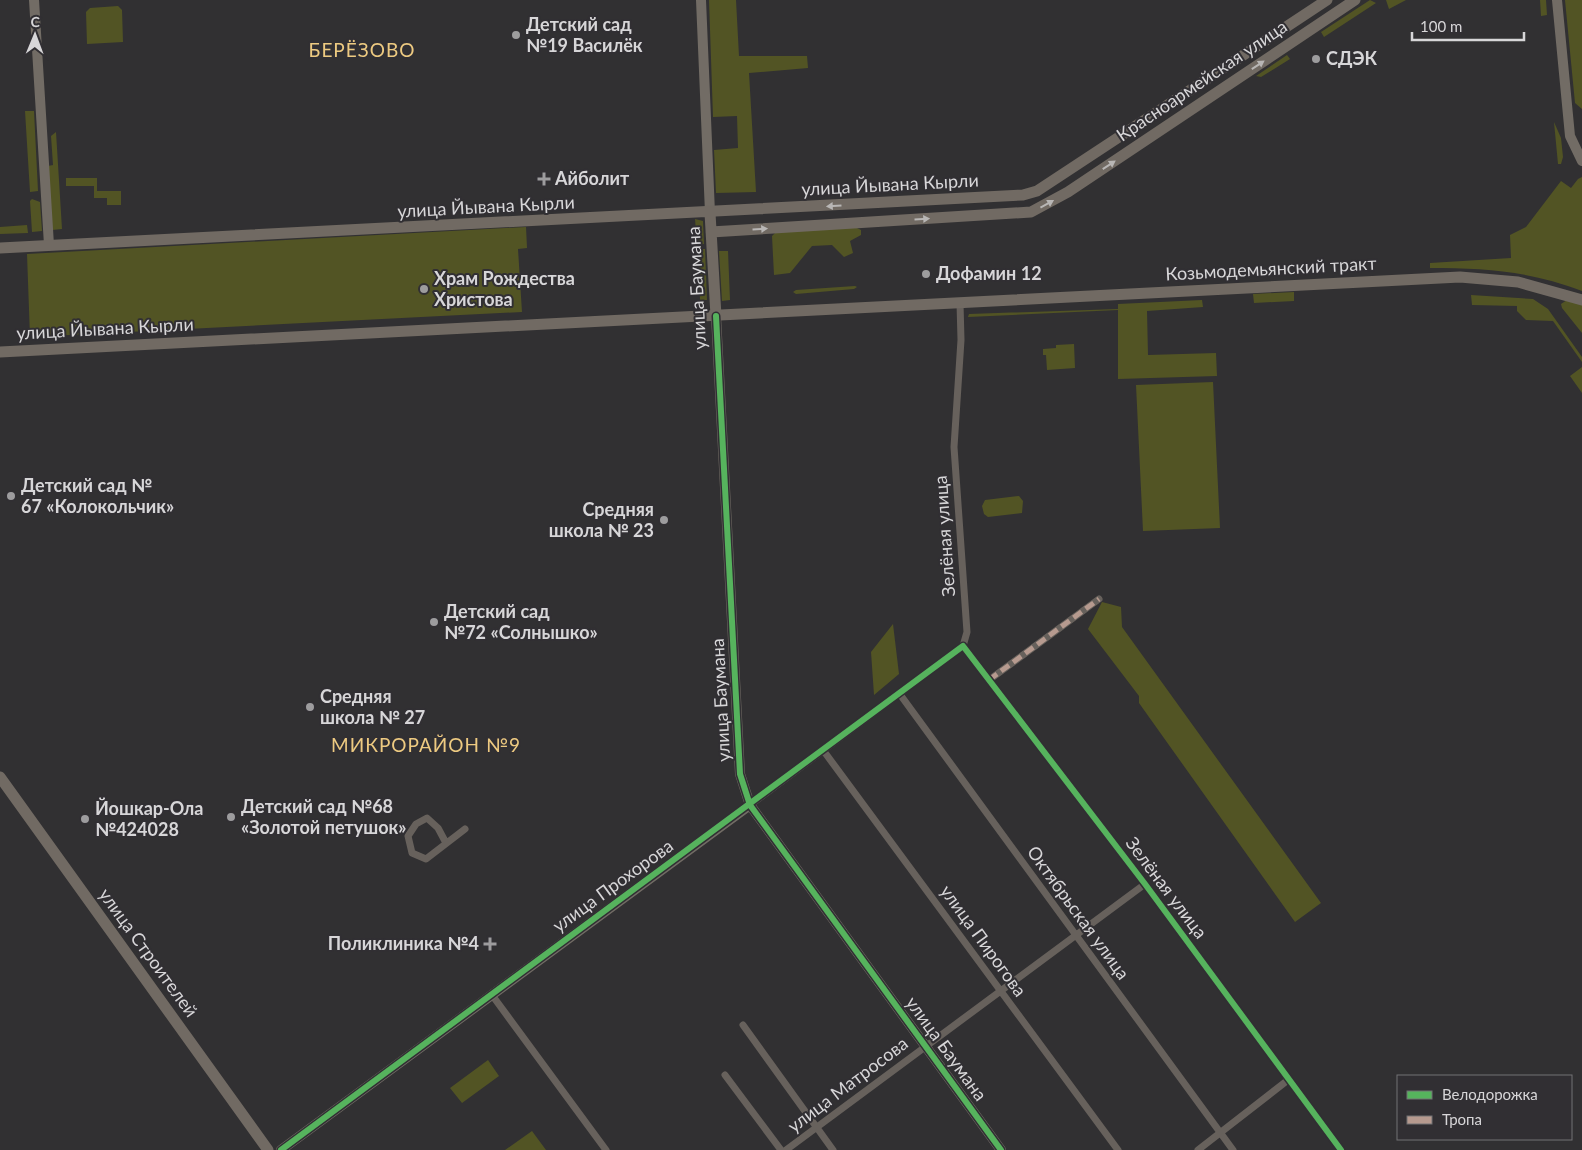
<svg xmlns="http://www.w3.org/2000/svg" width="1582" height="1150" font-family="Lato,sans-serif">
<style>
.green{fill:#525424}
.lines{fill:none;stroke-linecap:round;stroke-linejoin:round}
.street{stroke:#67615c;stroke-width:7}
.secondary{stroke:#726c65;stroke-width:10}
.primary{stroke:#716a63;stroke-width:11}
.quiet{stroke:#b69a8f;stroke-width:5;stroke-dasharray:10 5;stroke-linecap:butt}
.cycleway-casing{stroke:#312f33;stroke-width:9}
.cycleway{stroke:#56b35d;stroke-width:6}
.oneway{fill:#b8b6b5}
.poi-dot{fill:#9d9c9e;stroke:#312f33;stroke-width:2}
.labels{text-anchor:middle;stroke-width:4;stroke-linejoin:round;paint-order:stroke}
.poi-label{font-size:18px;font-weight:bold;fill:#d7d6d8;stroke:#312f33;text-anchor:start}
.street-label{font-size:18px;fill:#d7d6d8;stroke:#312f33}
.neighbourhood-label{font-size:19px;letter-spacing:1px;fill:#edca81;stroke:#312f33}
</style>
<rect width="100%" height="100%" fill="#313032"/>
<path class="green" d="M709,0h27l3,56h68l1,12 -59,5 7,119 -40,1 -2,-43 24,-2 -1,-32 -24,1z
M1370,0l6,3 -52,34 -3,-5z
M1386,0h20l-17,9z
M1540,0h6l1,15 -6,1z
M1565,0h17v109l-7,-6z
M118,6l4,4 1,32 -36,2 -1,-32 4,-4z
M1287,55l3,4 -29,18 -5,-1z
M25,111h9l4,80 -8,1z
M1554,122l7,16 2,19 -2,7h-3z
M56,132l6,97 -10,1 -4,-64 5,-1 -2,-29z
M1582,177v114c-52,-20 -97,-23 -152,-23v-5l81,-5 -1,-23 16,-8 35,-46 10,7 7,-9z
M66,178h31v13h24v14h-14v-7h-13v-12h-28z
M32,199l8,3 2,29 -10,1 -2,-31z
M695,219l8,2 1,23 -7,1z
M27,225l1,8 -28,1v-7z
M526,227l1,21 -9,1 4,63 -492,25 -3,-83z
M855,227l6,3v5l-11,6 3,12 -9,4 -12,-12 -20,1 -22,27 -16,2 -2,-39 5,-5z
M698,249h7l2,51h-7z
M728,251l2,49 -8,1 -3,-50z
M855,286l2,1 -3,2 -58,5 -3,-2 3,-2z
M1294,292v9l-40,2 -1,-9z
M1471,295l62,4 15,10 34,48v5l-29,-41 -27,-1 -9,-9v-5l-45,-1z
M1202,300l1,7 -56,4 1,44 68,-2 1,23 -99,3v-69l-150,7 1,-3 149,-5v-5z
M1567,300l15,5v28l-20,-25 -1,-4z
M1074,344l1,24 -28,2 -1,-15h-3v-6l13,-1v-3z
M1582,367v26l-12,-17z
M1213,382l7,146 -77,3 -7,-146z
M1019,496l4,5 -1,12 -34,4 -4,-3 -2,-8 3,-6z
M1102,602l19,5 1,20 199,276 -26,19 -156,-219v-7l-51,-67z
M893,624l6,50 -25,21 -3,-43z
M488,1060l11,16 -37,27 -12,-15z
M532,1131l14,19h-41z"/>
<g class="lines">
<path class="street" d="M960,303l1,37 -7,107 13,185 -4,14
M963,646l182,238 196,266
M989,680l110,-81
M899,693l334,457
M823,750l295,400
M750,805l213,-159
M446,843l-8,-15 -11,-10 -11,6 -8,12 4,17 14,6 39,-30
M492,995l114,155
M743,1025l90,125
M725,1075l56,75
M786,1150l359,-266
M1198,1150l90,-70"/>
<path class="secondary" d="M34,0l15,245
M701,0l9,213
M1557,0l13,136 12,25
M716,316l24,458 10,31 251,345
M281,1150l469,-345"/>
<path class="primary" d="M710,213l6,103
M711,232l320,-20 37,-20 287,-192
M0,248l1023,-53 14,-4 290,-191
M0,352l1460,-75 58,5 64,18
M0,777l268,373"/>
<path class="quiet" d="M989,680l110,-81"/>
<g class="cycleway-casing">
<path id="cycleway" d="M716,316l24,458 10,31 251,345
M281,1150l682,-504 182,238 196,266"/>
</g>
<use href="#cycleway" class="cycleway"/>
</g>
<defs><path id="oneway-solid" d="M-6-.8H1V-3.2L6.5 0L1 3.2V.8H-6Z" transform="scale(1.25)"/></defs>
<g class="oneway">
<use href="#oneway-solid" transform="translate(1258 65) rotate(-34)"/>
<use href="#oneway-solid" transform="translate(1109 165) rotate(-33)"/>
<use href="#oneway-solid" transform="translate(1047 204) rotate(-29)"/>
<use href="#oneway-solid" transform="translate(834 206) rotate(177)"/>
<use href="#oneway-solid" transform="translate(922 219) rotate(-3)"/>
<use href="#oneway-solid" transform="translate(760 229) rotate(-4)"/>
</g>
<g class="poi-dot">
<circle cx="516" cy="35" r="5"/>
<circle cx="1316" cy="59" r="5"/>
<path d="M541.5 171.5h5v5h5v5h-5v5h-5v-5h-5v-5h5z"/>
<circle cx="926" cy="274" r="5"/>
<circle cx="424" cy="289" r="5"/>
<circle cx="11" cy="496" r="5"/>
<circle cx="664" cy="520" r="5"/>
<circle cx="434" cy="622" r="5"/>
<circle cx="310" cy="707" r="5"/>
<circle cx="231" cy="817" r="5"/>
<circle cx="85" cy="819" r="5"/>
<path d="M487.5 936.5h5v5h5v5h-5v5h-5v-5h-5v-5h5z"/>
</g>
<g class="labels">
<g class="poi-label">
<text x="526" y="31">Детский сад<tspan x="526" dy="21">№19 Василёк</tspan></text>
<text x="1326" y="65">СДЭК</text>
<text x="555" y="185">Айболит</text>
<text x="936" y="280">Дофамин 12</text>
<text x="434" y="285">Храм Рождества<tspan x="434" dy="21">Христова</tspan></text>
<text x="21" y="492">Детский сад №<tspan x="21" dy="21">67 «Колокольчик»</tspan></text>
<text x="654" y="516" text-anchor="end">Средняя<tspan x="654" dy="21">школа № 23</tspan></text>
<text x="444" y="618">Детский сад<tspan x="444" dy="21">№72 «Солнышко»</tspan></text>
<text x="320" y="703">Средняя<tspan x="320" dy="21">школа № 27</tspan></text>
<text x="241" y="813">Детский сад №68<tspan x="241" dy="21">«Золотой петушок»</tspan></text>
<text x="95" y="815">Йошкар-Ола<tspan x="95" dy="21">№424028</tspan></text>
<text x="479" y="950" text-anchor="end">Поликлиника №4</text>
</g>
<g class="street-label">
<text transform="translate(1202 81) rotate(-34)" y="6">Красноармейская улица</text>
<text transform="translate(890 185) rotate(-3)" y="6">улица Йывана Кырли</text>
<text transform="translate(486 207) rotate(-3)" y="6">улица Йывана Кырли</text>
<text transform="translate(1271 269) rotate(-3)" y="6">Козьмодемьянский тракт</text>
<text transform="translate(697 288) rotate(-93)" y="6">улица Баумана</text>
<text transform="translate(105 329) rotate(-3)" y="6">улица Йывана Кырли</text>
<text transform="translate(945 536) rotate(-94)" y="6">Зелёная улица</text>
<text transform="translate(721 700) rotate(-93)" y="6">улица Баумана</text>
<text transform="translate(613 886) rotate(-36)" y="6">улица Прохорова</text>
<text transform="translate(1166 888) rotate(53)" y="6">Зелёная улица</text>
<text transform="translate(1078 913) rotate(54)" y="6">Октябрьская улица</text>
<text transform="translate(983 941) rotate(54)" y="6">улица Пирогова</text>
<text transform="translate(148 953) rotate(54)" y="6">улица Строителей</text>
<text transform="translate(946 1049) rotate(54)" y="6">улица Баумана</text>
<text transform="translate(848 1085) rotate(-37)" y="6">улица Матросова</text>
</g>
<g class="neighbourhood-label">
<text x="362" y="57">БЕРЁЗОВО</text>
<text x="426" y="752">МИКРОРАЙОН №9</text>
</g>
</g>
<rect x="1397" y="1075" width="175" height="65" fill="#312f33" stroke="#737275"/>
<rect x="1407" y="1091" width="25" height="8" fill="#56b35d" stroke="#737275"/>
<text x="1442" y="1100" font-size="15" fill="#d7d6d8">Велодорожка</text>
<rect x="1407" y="1116" width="25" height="8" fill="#b69a8f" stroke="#737275"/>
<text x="1442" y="1125" font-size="15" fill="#d7d6d8">Тропа</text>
<g transform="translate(35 35) rotate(1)" stroke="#312f33" stroke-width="4" paint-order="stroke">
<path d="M0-4L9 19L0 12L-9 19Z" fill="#d7d6d8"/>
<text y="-8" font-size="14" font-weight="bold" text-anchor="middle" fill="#d7d6d8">С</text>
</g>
<path d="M1412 32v8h112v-8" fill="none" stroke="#d7d6d8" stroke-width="2.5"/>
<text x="1420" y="32" font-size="15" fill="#d7d6d8" stroke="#312f33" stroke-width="4" paint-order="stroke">100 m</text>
</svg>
